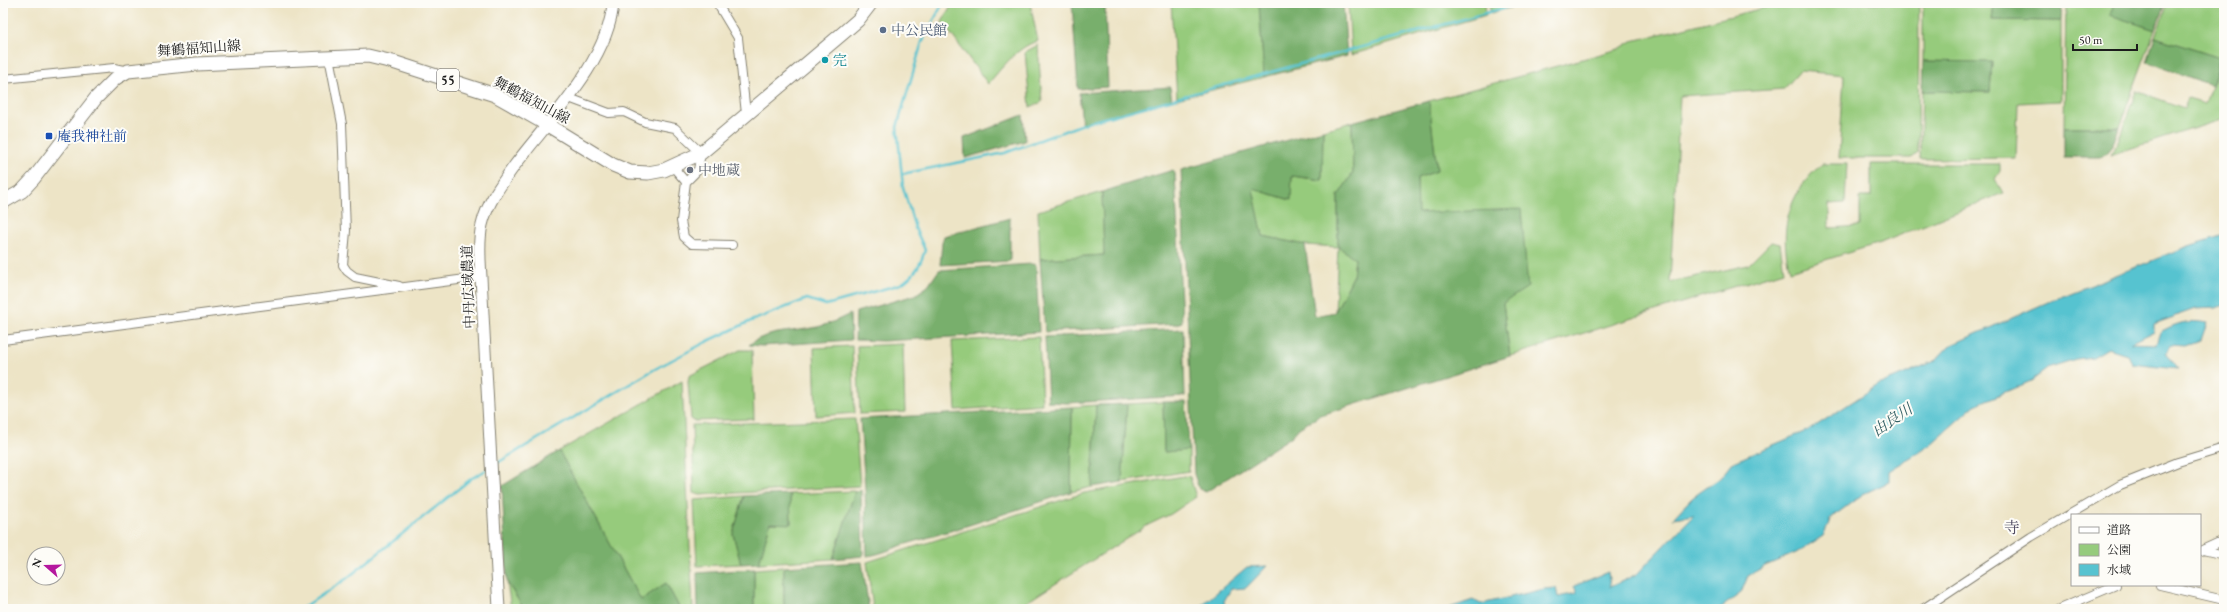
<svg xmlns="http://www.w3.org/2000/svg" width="2227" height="612" font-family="'EB Garamond','Noto Serif JP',serif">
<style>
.green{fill:#96cb7c;stroke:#59744c}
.forest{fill:#78af6c;stroke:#4a6644}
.water{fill:#57c3d0;stroke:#3a7076}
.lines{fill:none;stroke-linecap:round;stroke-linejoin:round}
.stream{stroke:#57c3d0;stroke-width:2.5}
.street-casing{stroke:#848071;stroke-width:10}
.secondary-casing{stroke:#848071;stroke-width:13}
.primary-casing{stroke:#848071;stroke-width:15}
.street{stroke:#fff;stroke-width:8}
.secondary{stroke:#fff;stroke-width:11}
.primary{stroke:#fff;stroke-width:13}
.service-dot{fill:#5c6f8a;stroke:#fdfcf7;stroke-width:1.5}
.culture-dot{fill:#0f9aa8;stroke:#fdfcf7;stroke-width:1.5}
.transit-dot{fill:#1a4fb4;stroke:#fdfcf7;stroke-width:1.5}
.worship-dot{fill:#6b7280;stroke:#fdfcf7;stroke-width:1.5}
.labels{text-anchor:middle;stroke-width:4;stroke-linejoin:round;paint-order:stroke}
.shield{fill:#fdfcf7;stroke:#605f5e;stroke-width:1}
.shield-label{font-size:13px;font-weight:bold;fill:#1c1c1c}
.service-label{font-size:14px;fill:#4e5e75;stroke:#fdfcf7;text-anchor:start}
.street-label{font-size:14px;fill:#1c1c1c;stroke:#fdfcf7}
.culture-label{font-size:14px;fill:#0d838f;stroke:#fdfcf7;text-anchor:start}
.transit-label{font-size:14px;fill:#164399;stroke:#fdfcf7;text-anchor:start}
.worship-label{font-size:14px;fill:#5b616d;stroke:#fdfcf7;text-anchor:start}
.water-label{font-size:15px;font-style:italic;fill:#345f64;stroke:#fdfcf7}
.quarter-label{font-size:16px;fill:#514c63;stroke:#fdfcf7}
</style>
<rect width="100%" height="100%" fill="#fdfcf7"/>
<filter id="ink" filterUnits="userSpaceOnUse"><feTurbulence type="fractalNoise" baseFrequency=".025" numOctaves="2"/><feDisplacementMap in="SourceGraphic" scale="8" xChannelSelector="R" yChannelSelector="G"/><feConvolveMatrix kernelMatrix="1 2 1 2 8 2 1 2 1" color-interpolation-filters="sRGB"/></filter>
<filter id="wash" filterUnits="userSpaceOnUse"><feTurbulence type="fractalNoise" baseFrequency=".012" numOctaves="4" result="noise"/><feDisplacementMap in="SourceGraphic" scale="16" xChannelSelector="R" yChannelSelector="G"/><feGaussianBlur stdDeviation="0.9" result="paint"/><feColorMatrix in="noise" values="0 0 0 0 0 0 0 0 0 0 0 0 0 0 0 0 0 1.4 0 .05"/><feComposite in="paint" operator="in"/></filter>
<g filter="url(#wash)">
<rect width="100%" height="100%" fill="#ede4c6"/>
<path class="green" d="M953,3h77l8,38c-20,5 -37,28 -50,43l-46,-62z
M1171,3h88l5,74 -87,22z
M1348,3h137l1,12 -135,40z
M1489,3h39l-37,10z
M1783,3h136l-1,150 -6,5h-73l5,-83 -44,-4 -16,18 -104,7 -10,186 78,-17 23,-23 9,2 4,27 -274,85 -7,-53 -86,-90v-35l20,-7 -8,-70 190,-52 13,-8z
M1923,3h71l-2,17 69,1v80l-43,2 -2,55 -96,1 2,-68 68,1 2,-29 -69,-2z
M2066,3h48l-3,12 44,15 -36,97h-55z
M2167,3h57v116l-114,36 8,-14 18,-50 48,17 4,-9 17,5 15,-46 -65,-21z
M1038,45l4,57 -12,5 -5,-55z
M1352,122l1,51 -15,23v50l17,11 -2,20 -18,35 3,-65 -33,-2 -42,-9 -11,-48 38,12 2,-24 30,4 1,-50z
M1822,164h25l-2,39 -16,1v24l31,-2v-29h11v-33h129v7l-5,8 8,14 -120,49 -93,29c-12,-42 -1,-79 32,-107z
M1102,192l2,63 -64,4 -2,-48z
M1039,337l3,67 -86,6 -4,-69z
M903,344l2,68 -45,2 -3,-68z
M852,346l3,67 -39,3 -2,-68z
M740,350h12l2,69 -60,2 -3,-2 -3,-37 1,-6z
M682,381l11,228h-13l-14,-26 -25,17 -82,-149z
M1163,402l1,50 25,-2v21l-67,11 5,-78z
M1096,405l-4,82 -21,5 1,-85z
M855,419l5,67 -160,9 -6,-2 -2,-68z
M1184,476l6,1 6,20 -25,17 -23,11 -126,80 -10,4h-139l-6,-47 217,-69z
M855,491l-22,68 -74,4 11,-40h21l-1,-29z
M744,496l-11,38 8,30 -44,2 -3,-66z
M784,567v42h-30v-40z
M507,582l17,27h-13z"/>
<path class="forest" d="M1072,3h33l3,84 -30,2z
M1259,3h84l4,53 -83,21z
M1994,3h68l-1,18 -69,-1z
M2114,3h51l-10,27 -45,-15z
M2155,37l65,21 -9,27 -64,-23z
M1923,61l69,1 -2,30 -68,-1z
M1170,87l2,13 -90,24 -3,-31z
M1429,101l8,70 -20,7 1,35 103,-4 7,78 -25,16 7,53 -189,59 -22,13 -8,9 -85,55 -7,-3 -5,-15 -13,-304 142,-40 -1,50 -30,-4 -1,24 -38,-11 10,47 42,9 10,71 20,-4 18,-35 2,-19 -17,-11v-51l15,-23 -1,-51z
M1023,115l2,26 -60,17 -1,-20z
M2064,127h55c-4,12 -7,24 -19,30h-36z
M1173,170l2,4 7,148 -6,2 -131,8 -5,-73 64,-4 -2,-63z
M1010,218v43l-70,4 2,-22 2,-7z
M1032,264l4,1 3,67 -156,9 -28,-1 1,-28 59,-17 13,-9 11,-16z
M850,314l1,26 -89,6 -13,-1c16,-14 43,-13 63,-17 13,-2 26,-8 38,-14z
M1183,329l2,67 -118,7 -19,-1 -3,-65z
M1163,402h23l3,48 -25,2z
M1127,404l-5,78 -30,5 4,-82z
M1072,407l-1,85c-53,17 -105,35 -158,50 -16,4 -30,12 -46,14l-2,-67 -5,-70z
M559,451l82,149 25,-17 14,26h-156l-17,-27 -5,-96z
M861,490l2,66 -30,3 22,-68z
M790,494l1,30 -21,-1 -11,40 -18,1 -8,-30 11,-38z
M862,562l7,47h-85v-42z
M754,569v40h-56l-1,-36z"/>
<path class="water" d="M2224,235v70l-9,3 -20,1 -42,15v8l-22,11 25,1 4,-12c17,-9 28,-13 47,-9l-6,17 -16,6 -15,-1 -4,8 12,16 -47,-5 -4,-10 -19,-6 -15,9 -17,2 -26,8 -19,14 -56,24 -45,40 -41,26v11l-26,12 -32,24 -8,18 -27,17 -31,13 -17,10 -7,17 -22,16h-273l27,-9 8,4 63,-15 12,-1 2,9 19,-4 -3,-7 34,-14 2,15 27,-13 57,-59 -21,3 19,-20 28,-20 13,-16 78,-33 67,-44 57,-24 14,-15 99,-44 141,-56z
M1267,566l-21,22 -15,1 -7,12 1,8h-28l50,-42z"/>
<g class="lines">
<path class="stream" d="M902,174l103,-21 81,-30 436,-120
M494,465l161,-96 51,-27 45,-21 56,-22 19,6 75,-21c14,-9 19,-18 24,-34l-10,-22 -12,-41 -6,-60 25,-85 21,-39
M301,609l45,-30 126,-101 16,-9"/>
</g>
</g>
<g filter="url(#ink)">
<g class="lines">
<g class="street-casing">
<path id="street" d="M717,3l21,35 8,76
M329,57l13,67 4,107 -3,34 4,6 8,6 44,9
M3,79l111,-11 14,3
M569,98l40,15 15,-1 21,10 30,6 26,25 -3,17 -12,12
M673,167l13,15 -5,39 3,16 8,7 40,1
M3,340l478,-63
M2203,550l21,5
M2200,551l24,-11
M2160,585l64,15
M1923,609l108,-72 89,-52 58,-23 46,-14
M2059,609l57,-24"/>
</g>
<g class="secondary-casing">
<path id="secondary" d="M499,609l-18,-332c-1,-17 -3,-35 1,-52 5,-22 20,-42 33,-60 34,-45 94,-105 98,-162"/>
</g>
<g class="primary-casing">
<path id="primary" d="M3,202l19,-11 12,-13 62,-80 20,-20 12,-7 69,-7 171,-8 25,6 102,33 51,29 67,41 17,7 18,1 16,-3 37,-17 142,-120 15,-13 13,-17"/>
</g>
<use href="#street" class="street"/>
<use href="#secondary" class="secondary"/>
<use href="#primary" class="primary"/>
</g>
</g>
<circle class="service-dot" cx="883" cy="30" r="4"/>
<circle class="culture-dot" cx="825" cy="60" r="4"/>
<rect class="transit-dot" x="45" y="132" width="8" height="8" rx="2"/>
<circle class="worship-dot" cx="690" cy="170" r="4"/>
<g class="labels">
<rect class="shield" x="437" y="69" width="22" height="22" rx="3"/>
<g class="shield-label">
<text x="448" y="85">55</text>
</g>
<g class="service-label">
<text x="891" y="35">中公民館</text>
</g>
<g class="street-label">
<text transform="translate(199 48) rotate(-4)" y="5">舞鶴福知山線</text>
<text transform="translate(532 100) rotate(28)" y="5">舞鶴福知山線</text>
<text transform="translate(468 287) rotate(-92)" y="5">中丹広域農道</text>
</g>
<g class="culture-label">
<text x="833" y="65">完</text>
</g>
<g class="transit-label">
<text x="57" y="141">庵我神社前</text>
</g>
<g class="worship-label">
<text x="698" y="175">中地蔵</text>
</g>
<g class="water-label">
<text transform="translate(1892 420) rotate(-34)" y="5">由良川</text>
</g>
<g class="quarter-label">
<text x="2012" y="533">寺</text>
</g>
</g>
<rect width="2227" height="612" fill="none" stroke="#fdfcf7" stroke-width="16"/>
<rect x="2071" y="514" width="130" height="72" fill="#fdfcf7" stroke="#a3a29f"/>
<rect x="2079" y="527" width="20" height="6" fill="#ffffff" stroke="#a3a29f"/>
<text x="2107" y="534" font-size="12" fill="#1c1c1c">道路</text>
<rect x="2079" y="544" width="20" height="12" fill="#96cb7c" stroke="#a3a29f"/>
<text x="2107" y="554" font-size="12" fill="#1c1c1c">公園</text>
<rect x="2079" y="564" width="20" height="12" fill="#57c3d0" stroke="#a3a29f"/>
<text x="2107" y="574" font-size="12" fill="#1c1c1c">水域</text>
<g transform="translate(46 566) rotate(290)"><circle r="19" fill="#fdfcf7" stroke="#a3a29f"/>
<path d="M0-3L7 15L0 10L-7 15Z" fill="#b5179e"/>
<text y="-6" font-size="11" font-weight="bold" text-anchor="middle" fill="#1c1c1c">N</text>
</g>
<path d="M2073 44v6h64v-6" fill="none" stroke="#1c1c1c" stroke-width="2"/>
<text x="2079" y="44" font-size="12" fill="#1c1c1c" stroke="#fdfcf7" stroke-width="3" paint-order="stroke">50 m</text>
</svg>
